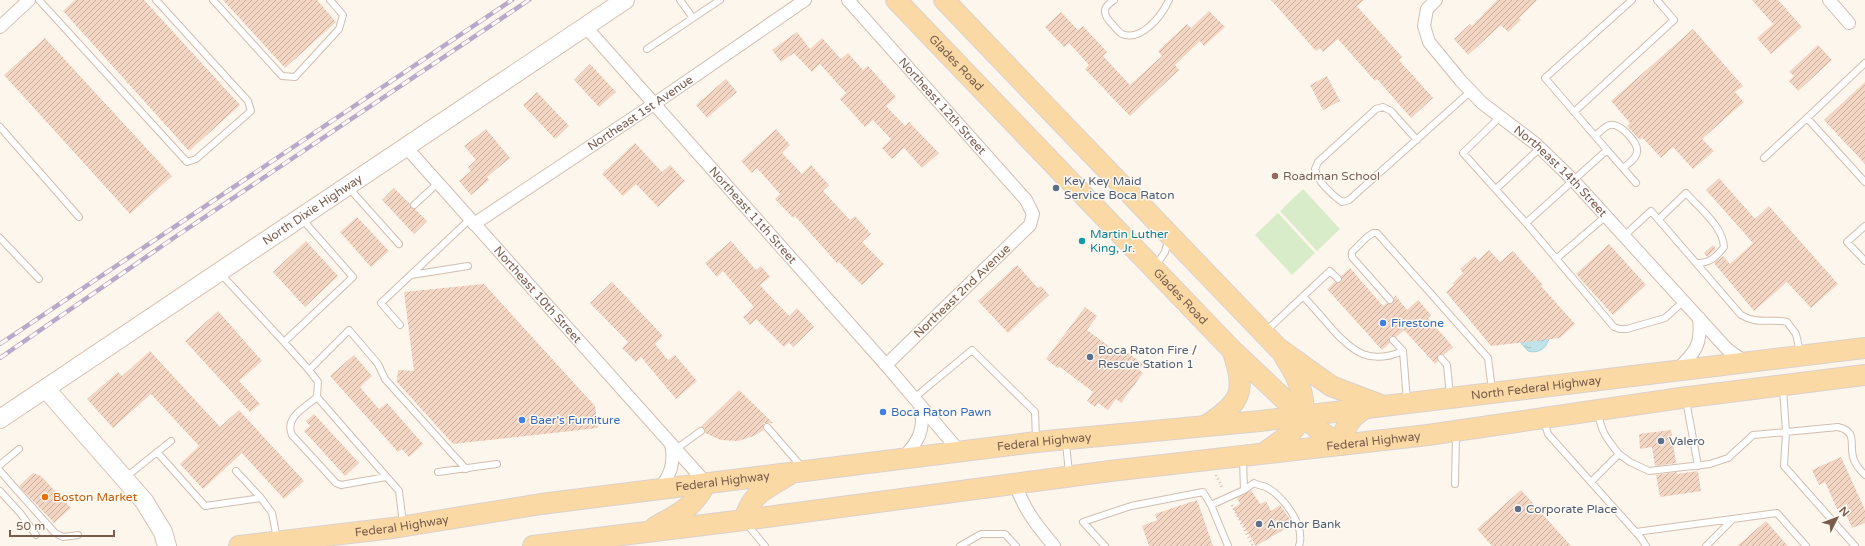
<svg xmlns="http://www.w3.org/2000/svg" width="1865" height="546" font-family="'Varela Round',sans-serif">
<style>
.grass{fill:#d8ecc9}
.water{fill:url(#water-ripples);stroke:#a5d3da}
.building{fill:url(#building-hatch)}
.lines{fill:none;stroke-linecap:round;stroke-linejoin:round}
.lane-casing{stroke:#d1beb0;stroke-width:8}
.street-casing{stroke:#d1beb0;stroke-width:14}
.secondary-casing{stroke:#d6c0b0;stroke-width:20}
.primary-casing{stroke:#dad1cd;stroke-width:22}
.path{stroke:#d9b8a5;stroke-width:2.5;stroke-dasharray:1 3;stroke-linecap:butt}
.lane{stroke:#fff;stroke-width:6}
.street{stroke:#fff;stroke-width:12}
.secondary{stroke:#fff;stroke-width:18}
.primary{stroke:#fbd9a5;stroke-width:20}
.rail-casing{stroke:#b9a8c9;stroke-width:4.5}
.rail{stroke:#fffaf3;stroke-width:3;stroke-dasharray:9;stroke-linecap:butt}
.education-dot{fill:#8d6e63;stroke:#fffaf3;stroke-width:1.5}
.service-dot{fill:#5c6f8a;stroke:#fffaf3;stroke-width:1.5}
.culture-dot{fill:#0f9aa8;stroke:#fffaf3;stroke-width:1.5}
.shop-dot{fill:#3f7fe0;stroke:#fffaf3;stroke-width:1.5}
.food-dot{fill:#e8710a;stroke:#fffaf3;stroke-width:1.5}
.labels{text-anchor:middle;stroke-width:3;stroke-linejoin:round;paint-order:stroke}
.street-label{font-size:12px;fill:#7a5c4d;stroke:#fffaf3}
.education-label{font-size:12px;fill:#785e54;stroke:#fffaf3;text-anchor:start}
.service-label{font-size:12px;fill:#4e5e75;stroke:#fffaf3;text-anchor:start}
.culture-label{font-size:12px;fill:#0d838f;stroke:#fffaf3;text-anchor:start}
.shop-label{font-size:12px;fill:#366cbe;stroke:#fffaf3;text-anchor:start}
.food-label{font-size:12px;fill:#c56008;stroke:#fffaf3;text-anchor:start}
</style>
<defs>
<pattern id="water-ripples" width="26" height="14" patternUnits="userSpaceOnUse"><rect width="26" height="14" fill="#bfe3e8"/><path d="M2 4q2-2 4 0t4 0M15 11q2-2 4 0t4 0" fill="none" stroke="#a0bbbe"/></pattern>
<pattern id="building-hatch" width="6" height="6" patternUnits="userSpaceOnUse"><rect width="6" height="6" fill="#f3d5c3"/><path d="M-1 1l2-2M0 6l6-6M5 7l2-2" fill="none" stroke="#cab0a1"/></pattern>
</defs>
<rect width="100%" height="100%" fill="#fdf6ec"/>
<path class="grass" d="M1303,189l37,40 -23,22 -37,-40z
M1278,213l37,40 -23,22 -37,-40z"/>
<path class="water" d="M1549,339c-3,10 -11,15 -21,12l-8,-9z"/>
<path class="building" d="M75,0h69l96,105 -51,46 -126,-140z
M223,0h94l19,22 -51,46z
M1271,0h93l-7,6 45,51 -3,3 34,38 -22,20 -34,-39 -2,2 -37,-42 -15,13 -3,-4 -4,3z
M1497,0h40l-18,18 2,2 -13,12 -7,-7 -33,30 -14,-16 16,-15 2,2z
M1752,0h26l24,27 -31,27 -14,-16 16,-14z
M1209,11l16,16 -21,19 -4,-5 -25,24 4,5 -49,46 -45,-47 4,-4 -20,-22 -5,4 -19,-20 16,-15 17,18 5,-4 24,26 -4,4 27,29 32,-29 -4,-5 29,-27 4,4z
M1693,29l50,57 -8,6 9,10 -42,37 12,12 -21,18 -20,-22 -12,11 -19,-21 -2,3 -13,-14 3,-3 -19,-22z
M797,32l13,17 12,-11 19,21 7,-6 15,17 5,-4 28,31 -10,9 19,20 4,-4 30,31 -17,15 -18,-20 -12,11 -10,-11 9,-9 -18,-19 -8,7 -25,-28 6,-6 -26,-29 -8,8 -18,-19 -13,9 -9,-12z
M45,38l127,138 -42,38 -126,-139z
M1818,45l14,15 -34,31 -9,-10 5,-5 -5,-4z
M590,64l26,28 -17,15 -25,-27z
M1327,76l13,25 -17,9 -13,-25z
M726,79l11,13 -30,26 -11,-13z
M1865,82v82l-41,-44z
M537,92l32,34 -14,13 -32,-34z
M486,129l24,29 -23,19 2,3 -18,15 -12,-14 12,-10 -3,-4 8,-7 -12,-14z
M776,129l14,16 -8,8 20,21 9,-9 18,20 -6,6 27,29 5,-4 16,18 -9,8 22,22 -22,21 -23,-23 -2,1 -42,-47 -2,2 -18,-19 5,-5 -23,-26 -5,5 -11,-12z
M635,143l27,29 8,-7 15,16 -27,26 -22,-23 -13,12 -21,-22z
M1719,178l36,41 14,-13 69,78 -27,24 -24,-26 -33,29 -40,-48 9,-7 7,8 23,-21 -47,-53z
M394,188l16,16 1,4 4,1 12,12 -13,13 -32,-34z
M357,217l32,34 -18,16 -31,-35z
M306,241l32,35 -33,31 -32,-35z
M731,241l25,29 5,-4 9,11 -10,8 29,31 8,-8 17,19 -21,20 -4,-5 -5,5 -28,-28 -6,6 -7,-8 11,-10 -31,-36 -6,6 -12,-14z
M1609,244l37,41 -33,30 -37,-41z
M1713,245l3,4 -9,8 -3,-4z
M1489,250l11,12 13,-11 30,34 -2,1 34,38 -15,14 -69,8 -45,-54 8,-7 -1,-2 10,-10 -3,-4 15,-13 3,4z
M1017,265l21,23 3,-2 8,9 -41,38 -30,-32z
M1350,268l33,38 4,-3 3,1 3,-1 2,-8 12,15 11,-10 13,15 -3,3 25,29 -9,8 -3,-1 -3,1v6l-3,3 -31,-34 -8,7 -6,-1 -1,3 1,4 -8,7 -55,-61 8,-7h6l1,-2 -1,-4z
M612,282l51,54 -8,8 13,16 7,-5 22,26 -21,18 -35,-42 -5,5 -14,-14 6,-6 -38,-39z
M484,284l111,122 3,22 -145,16 -56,-62 1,-12 16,1 -10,-79z
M1085,307l12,9 -10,14 31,23 3,-5 22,16 -4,6 4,3 -22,30 -5,-4 -8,11 -10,-7 -3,4 -8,-6 6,-9 -33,-25 -2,1 -12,-9z
M218,311l44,50 -23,20 21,23 -10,8 -65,-71z
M150,351l70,76 19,-17 65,71 -20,18 -42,-46 -39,36 -23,-25 19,-18 -48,-52 -38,34 -26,-29 31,-27 4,4z
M354,355l18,21 -12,11 19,22 8,-6 36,41 -14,13 -7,-8 -4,3 -68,-76z
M739,390l34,33h-9l-1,3v4l-1,1 -8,5 -16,5 -17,-1 -16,-7v-4l-4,-2z
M314,414l45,49 -14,13 -41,-45 6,-5 -4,-5z
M1671,430l5,33 -21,3 -3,-19 -12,2 -1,-15z
M1841,457l24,53v13l-13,5 -9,-21 -6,2 -12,-27 -6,3 -7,-15z
M1698,471l3,20 -41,6 -4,-22 21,-3v2z
M33,473l8,3 30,32 -17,15 -35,-37z
M1251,490l9,14 6,-3 5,10 9,-6 13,19 -37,22 -23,-38 7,-4 -3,-6z
M1521,490l50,56h-79l-15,-17z
M1197,500l16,46h-64l-7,-20 15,-6 -2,-6z
M1766,521l22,25h-51z"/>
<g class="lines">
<g class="lane-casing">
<path id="lane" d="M39,0l148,162 9,-3 55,-48 -3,-10 -92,-101
M213,0l69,76 13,1 44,-48 4,-14 -13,-15
M680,0l13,18 27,-18
M1114,0c-4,3 -10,7 -9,12 0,5 5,10 8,13 3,3 5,7 9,9 20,8 40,-19 47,-34
M1632,0l-87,78 62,72 -81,73 88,104 6,2h7l38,-11 19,-17
M647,49l46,-31
M1865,63l-58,55 58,64
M1574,112l100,-92 -17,-20
M1500,117l-37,36 63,70
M0,127l79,90
M1595,136c4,-3 10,-10 15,-11 10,-2 29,18 27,27 -1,7 -9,12 -14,16
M1417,140l-26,-29 -8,-4 -7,2 -58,53 -3,7c2,12 17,26 27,33l7,-2 122,-109
M1607,150l29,33
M1764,158l43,-40
M348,187l51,57
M1496,189l44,-41
M414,205l24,-22
M1659,219l27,-26c13,15 37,33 38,54 -8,10 -14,16 -26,16
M1865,226l-18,16 18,19
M1624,236l27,-25 90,104c17,10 29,3 46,7l9,12 4,18
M0,238l39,41
M1556,259l50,-43
M1155,267l10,-15 3,-12
M220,273l64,69 69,-65 -51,-58
M411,275l57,-9
M1303,296c10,11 20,22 29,33 22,24 38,36 71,22
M1390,300l-38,-43v-5l15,-15 6,-4h4l111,125 4,32
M400,325l-19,-22 89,-84
M1265,332l65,-61 8,8
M1393,340l10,11 4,50
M284,342l25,28
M1441,358l6,7 3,31
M1783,389l3,43 -2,34 71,80
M317,397c-12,11 -33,20 -25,38l44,48 5,2 45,-8
M914,398l58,-48 63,62 1,27
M1686,400l12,66
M1544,421l4,13 93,104 5,8
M767,427l35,40
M1066,443l3,30
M676,449l25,-18
M157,452l48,54 56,-8 -25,-27
M1619,454l11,8 19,9 61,-7 18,-6 25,-23 85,-8c21,5 10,18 16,33 2,6 7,11 11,15
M0,465l19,-16
M0,471l55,62 8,4 15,-2
M438,472l59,-8
M126,477l45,-36
M1591,482l28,-28c-12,-15 -18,-22 -21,-42
M1455,484l1,-50
M1244,490l10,-7c4,2 8,3 12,4 17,9 40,39 33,59
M0,491l21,23 15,21
M261,498l11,15 5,26
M1211,505l17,41
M746,523l19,23
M403,524l-4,-33 -82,-94 1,-15 -9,-12 40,-40 29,34 7,15 81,90
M1636,532l141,-19 29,33
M960,546l21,-12h24l11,12
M1105,546l-22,-24 48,-16 72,-14 8,13 33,-15 -1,-31
M1706,546l26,-26"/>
</g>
<g class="street-casing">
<g id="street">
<path id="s1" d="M848,0l178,200 7,14 -3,11 -144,140"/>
<path id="s2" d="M1436,0l-9,9 -3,17 5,16 32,39 21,22 54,41 37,36 154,169 18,13"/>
<path d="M1829,0l20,23"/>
<path id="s3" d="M585,26l301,339 74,87"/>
<path d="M0,27l29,-27"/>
<path id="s4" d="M406,147l300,336"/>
<path id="s5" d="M474,224l180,-120 151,-104"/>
<path d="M1677,370c19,-19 25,-25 22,-52"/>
<path d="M902,459c16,-17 24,-29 18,-53"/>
<path d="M1015,483c8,25 22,43 39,63"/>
<path d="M659,489c12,-14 16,-27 12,-45"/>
</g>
</g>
<g class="secondary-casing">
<g id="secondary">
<path d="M46,389l98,112 19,31 4,14"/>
<path id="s6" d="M0,419l625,-419"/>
</g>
</g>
<g class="primary-casing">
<g id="primary">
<path id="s7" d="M896,0l336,350 70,66 22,18 17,11c3,-17 8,-27 23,-36"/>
<path d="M944,0l334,348 53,38 50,19"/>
<path d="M1207,425c35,-23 39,-34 26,-73"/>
<path d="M1264,453c11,-8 25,-16 33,-28 15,-21 -1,-51 -13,-69"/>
<path d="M744,520c9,-28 19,-29 43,-44"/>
<path d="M655,527c25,-14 37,-18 51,-44"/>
<path id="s8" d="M239,546l154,-18 148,-24 495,-62 224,-21 605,-73"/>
<path id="s9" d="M533,546l211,-26 366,-49 318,-36 253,-37 184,-23"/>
</g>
</g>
<path class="path" d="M1216,475l7,14
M1232,505l21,41"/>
<use href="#lane" class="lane"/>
<use href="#street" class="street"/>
<use href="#secondary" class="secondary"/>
<use href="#primary" class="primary"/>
<g class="rail-casing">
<path id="rail" d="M0,344l512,-344
M0,358l175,-121 354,-237"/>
</g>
<use href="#rail" class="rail"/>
</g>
<circle class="education-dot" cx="1275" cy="176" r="4"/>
<g class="service-dot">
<circle cx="1056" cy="188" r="4"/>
<circle cx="1090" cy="357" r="4"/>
<circle cx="1661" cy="441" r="4"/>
<circle cx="1518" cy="509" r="4"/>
<circle cx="1259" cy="524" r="4"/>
</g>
<circle class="culture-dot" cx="1082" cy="241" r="4"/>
<g class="shop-dot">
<circle cx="1383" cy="323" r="4"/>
<circle cx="883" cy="412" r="4"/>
<circle cx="522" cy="420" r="4"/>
</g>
<circle class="food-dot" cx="45" cy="497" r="4"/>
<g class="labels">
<g class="street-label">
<text dy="4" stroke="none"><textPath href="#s7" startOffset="87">Glades Road</textPath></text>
<text dy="4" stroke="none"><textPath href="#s1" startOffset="142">Northeast 12th Street</textPath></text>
<text dy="4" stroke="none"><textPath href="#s5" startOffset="200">Northeast 1st Avenue</textPath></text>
<text dy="4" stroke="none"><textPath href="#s2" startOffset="232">Northeast 14th Street</textPath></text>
<text dy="4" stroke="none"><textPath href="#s6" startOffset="376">North Dixie Highway</textPath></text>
<text dy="4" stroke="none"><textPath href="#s3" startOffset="253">Northeast 11th Street</textPath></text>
<text transform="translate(962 291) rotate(-44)" y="4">Northeast 2nd Avenue</text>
<text dy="4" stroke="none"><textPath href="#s4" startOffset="198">Northeast 10th Street</textPath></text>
<text dy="4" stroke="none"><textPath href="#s7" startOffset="411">Glades Road</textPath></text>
<text dy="4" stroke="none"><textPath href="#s8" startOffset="1307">North Federal Highway</textPath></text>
<text dy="4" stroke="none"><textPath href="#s9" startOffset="847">Federal Highway</textPath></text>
<text dy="4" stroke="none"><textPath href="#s8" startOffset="812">Federal Highway</textPath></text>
<text dy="4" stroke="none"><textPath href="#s8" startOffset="488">Federal Highway</textPath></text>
<text dy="4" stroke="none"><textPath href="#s8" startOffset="164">Federal Highway</textPath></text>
</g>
<g class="education-label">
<text x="1283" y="180">Roadman School</text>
</g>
<g class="service-label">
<text x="1064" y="185">Key Key Maid<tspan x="1064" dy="14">Service Boca Raton</tspan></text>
<text x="1098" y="354">Boca Raton Fire /<tspan x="1098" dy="14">Rescue Station 1</tspan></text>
<text x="1669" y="445">Valero</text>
<text x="1526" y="513">Corporate Place</text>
<text x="1267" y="528">Anchor Bank</text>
</g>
<g class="culture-label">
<text x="1090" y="238">Martin Luther<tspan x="1090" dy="14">King, Jr.</tspan></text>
</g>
<g class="shop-label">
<text x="1391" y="327">Firestone</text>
<text x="891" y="416">Boca Raton Pawn</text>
<text x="530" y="424">Baer's Furniture</text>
</g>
<g class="food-label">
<text x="53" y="501">Boston Market</text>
</g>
</g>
<g transform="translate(1837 518) rotate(48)" stroke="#fffaf3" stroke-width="3" paint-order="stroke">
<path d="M0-3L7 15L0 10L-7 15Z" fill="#7a5c4d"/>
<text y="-6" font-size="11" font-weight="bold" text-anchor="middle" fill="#7a5c4d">N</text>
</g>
<path d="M10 530v6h104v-6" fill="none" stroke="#7a5c4d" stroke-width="2"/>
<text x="16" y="530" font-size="12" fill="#7a5c4d" stroke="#fffaf3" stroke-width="3" paint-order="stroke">50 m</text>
</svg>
